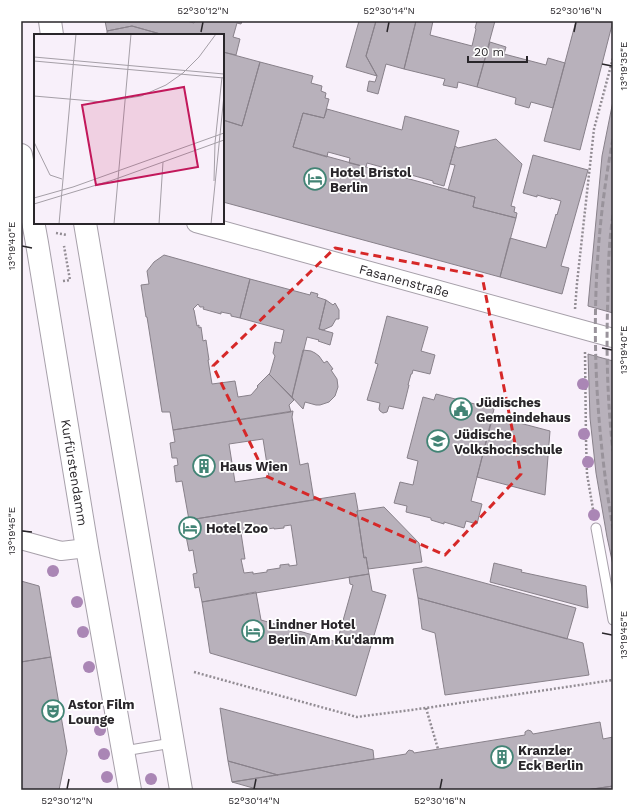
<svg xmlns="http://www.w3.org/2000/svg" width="634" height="811" font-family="'Work Sans',sans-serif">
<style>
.building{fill:#b8b1bb;stroke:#88818a;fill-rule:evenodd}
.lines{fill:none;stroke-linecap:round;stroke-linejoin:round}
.lane-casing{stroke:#a7a0aa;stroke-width:11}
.street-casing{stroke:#a7a0aa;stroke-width:20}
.secondary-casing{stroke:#a7a0aa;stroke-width:24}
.path{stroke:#928c93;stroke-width:2.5;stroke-dasharray:2 2;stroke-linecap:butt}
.lane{stroke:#fff;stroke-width:9}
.street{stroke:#fff;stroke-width:18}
.secondary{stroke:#fff;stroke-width:22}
.rail{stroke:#99939b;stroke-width:3;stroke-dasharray:6 3;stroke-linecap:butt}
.tree{fill:#aa86b5}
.marked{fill:none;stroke:#d62828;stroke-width:3;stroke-dasharray:8 5;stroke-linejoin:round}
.ticks{fill:none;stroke:#29262a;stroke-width:1.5}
.labels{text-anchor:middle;stroke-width:3.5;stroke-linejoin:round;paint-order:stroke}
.poi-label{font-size:13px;font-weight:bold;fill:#29262a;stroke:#fff;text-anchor:start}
.street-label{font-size:13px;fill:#29262a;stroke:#fff}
.inset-road{fill:none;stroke:#a59fa7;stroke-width:1}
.view{fill:#c2185b;fill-opacity:0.15;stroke:#c2185b;stroke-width:2}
.inset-edge{fill:none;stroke:#29262a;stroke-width:2}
.neatline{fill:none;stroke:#29262a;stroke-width:1.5}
.ticks-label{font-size:10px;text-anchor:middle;fill:#29262a}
</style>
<rect width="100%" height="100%" fill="#f8f0fa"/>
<path class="building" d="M105,21h82l7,2 1,-2h47l-1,3 -4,-1 -4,14 7,2 -4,16 -13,-3v-17h-59l-32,-9 -25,5z
M359,21h17l-10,35 11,20 -31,-9z
M376,21h40l-12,48 -18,-5 -8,30 -11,-3 2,-10 6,1 2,-6 -11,-20z
M416,21h17l-3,14 42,11 4,-17 -1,-1 2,-7h18l-18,66 -19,-5 -1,6 -14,-3 2,-6 -41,-10z
M576,21h37l-33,129 -36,-9z
M132,26l32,9h-57v-4z
M490,42l16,5 -2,7 42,11 2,-7 17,5 -12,45 -22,-6 -2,6 -14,-4 1,-6 -39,-11z
M223,52l37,10 -18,64 -19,-6z
M260,62l53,14 -2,7 11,3 -1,5 5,2 -1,5 4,1 -5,19 -21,-5 -10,34 182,50 -2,10 43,11 -16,59 -277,-75v-82l19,6z
M613,101v212l-25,-7 14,-150z
M327,109l75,21 3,-14 54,15 -15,55 -11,-3v-2l-66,-18 -1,4 -17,-4 1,-5 -22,-6 -1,5 -34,-10 10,-34 21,5z
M496,139l26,25 -11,42 4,1 -1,5 3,1 -1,5 -43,-11 2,-10 -27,-7 7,-25 -5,-1 5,-18 3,2z
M533,155l55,15 -27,96 8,2 -7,26 -62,-17 10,-39 36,10 10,-34 1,1 4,-14 -10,-3v1l-14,-4v2l-14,-4z
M164,255l86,24 -10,39 -9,-2v-2l-10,-2v2l-18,-5 1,-2h-4l-2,-3 -5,5 1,1 3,16 2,-1v3l2,-1 2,14 3,-1 3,20h-1l4,24 23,-3 3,16 13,-2 7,-8 -1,-1 12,-12 25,26 -5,5 2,7 -118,18 -3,-18h-8l-15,-95h-1l-5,-32 8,-1 -2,-13 7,-9z
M250,279l60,16 1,-3 7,2 -1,3 9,3 -7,29 14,4 -3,12 -12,-4 1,-1 -12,-3 -15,60 -23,-23 1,-1 5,-17 -2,-3 2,-11 6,1 3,-13 -44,-12z
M326,300l7,5 2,-2 4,7v9h-3l-4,7 -9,4 -4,-1z
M387,316l41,11 -7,24 14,4 -5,19 -17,-4 -1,4h-1l-3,11h1l-6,24 -14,-3 -2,6 -4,1 -3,-2 -1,-2 1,-6 -13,-3 11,-36 -3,-1z
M303,350l8,1 4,2 4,3 5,7 3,-2 6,8 -2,1 6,9 1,8 -3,9 -6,6 -9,3h-4l-11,-3 -2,7 -11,-12z
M588,354l25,7v204l-6,-28 -11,-64 -6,-55z
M436,394l58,15 -23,92 11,3 -5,20 -11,-3 -2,7 -20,-6v2l-13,-4v-2l-25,-6 1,-6 -13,-3 6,-21 13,3 5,-24 -11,-3 16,-61 11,3z
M293,411l-1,6 8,48 8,-2 6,37 -125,20 -7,-39 -6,1 -2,-16 4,-1 -1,-7h-5l-2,-15 5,-1 -2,-12zM263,439l6,38 -34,5 -6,-38z
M493,416l57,15 -5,64 -68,-18z
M355,493l3,17 -1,1 7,47 2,-1 3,17 -167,28 -3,-15 -4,1 -2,-14 4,-1 -2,-10 -2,-13 -4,1 -3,-15h5l-2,-16zM291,525l6,40 -8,1v-2l-9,1v3l-13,2v2l-14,2v-2l-9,1 -3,-14h4l-4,-26 33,-5v1l10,-1v-2z
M384,507l35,36 3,19 -54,7 -2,-12 -2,1 -7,-47z
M494,563l28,7 -1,2 65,14 2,22 -98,-26z
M426,567l150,41 -9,31 -149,-41 -5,-29z
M369,574l3,17 14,4 -30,101 -146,-43 -8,-51 54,-10 5,28 76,22 16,-57 -3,-1 -1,-7z
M21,581l18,5 12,71 -30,5z
M418,598l165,45 6,32 -144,20 -10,-62 -13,-4z
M51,657l16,94 -8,39h-38v-128z
M220,708l153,42 1,9 -96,16 -50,-14z
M600,722l3,17 10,-2v49l-27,4h-326l-28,-8 174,-28 1,-2 2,-2 4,1 1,2 111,-18v-3l3,-2 3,1 2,3z
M228,761l50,14 -46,7z
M613,786v4h-27z"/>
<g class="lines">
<g class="lane-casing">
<path id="lane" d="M596,528l17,92
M124,751l48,-8"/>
</g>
<g class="street-casing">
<g id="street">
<path id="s1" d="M196,223l417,115"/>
<path d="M21,540l40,11 26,-3"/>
</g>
</g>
<g class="secondary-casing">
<g id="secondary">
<path d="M50,21l2,14"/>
<path id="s2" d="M21,155l16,88 50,305 43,242"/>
<path d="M85,223l96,567"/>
</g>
</g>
<path class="path" d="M56,233l11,2
M63,281l7,-1 -6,-34
M575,309l2,-26 17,-154 19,-71
M585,352l1,88 1,34 7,41
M194,672l163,45 69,-9 187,-28
M426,708l12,41"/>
<use href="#lane" class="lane"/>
<use href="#street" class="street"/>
<use href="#secondary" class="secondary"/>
<path class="rail" d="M613,139c-25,129 -22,262 0,390
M613,215c-4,26 -5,52 -5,79 -2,52 -1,105 5,157"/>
</g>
<g class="tree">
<circle cx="583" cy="384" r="6"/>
<circle cx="584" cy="434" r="6"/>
<circle cx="588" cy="462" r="6"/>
<circle cx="594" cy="515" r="6"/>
<circle cx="53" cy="571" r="6"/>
<circle cx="77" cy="602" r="6"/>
<circle cx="83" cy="632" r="6"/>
<circle cx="89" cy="667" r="6"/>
<circle cx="100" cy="730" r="6"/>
<circle cx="104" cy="754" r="6"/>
<circle cx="107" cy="777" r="6"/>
<circle cx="151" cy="779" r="6"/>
</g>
<path class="marked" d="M335,248l147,28 39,198 -76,81 -179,-79 -53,-110z"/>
<path class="ticks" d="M201,32l2,-10M387,32l2,-10M574,32l2,-10M602,64l10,2M22,246l10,2M602,348l10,2M22,531l10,1M602,633l10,2M67,789l2,-10M254,789l2,-10M440,789l2,-10"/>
<defs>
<g id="hotel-ring" transform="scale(1.15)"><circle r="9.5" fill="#fff" stroke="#428475" stroke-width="1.5"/><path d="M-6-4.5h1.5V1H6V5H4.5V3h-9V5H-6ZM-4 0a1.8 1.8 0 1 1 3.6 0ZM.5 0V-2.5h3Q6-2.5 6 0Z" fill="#428475"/></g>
<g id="civic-ring" transform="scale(1.15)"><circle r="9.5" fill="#fff" stroke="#428475" stroke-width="1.5"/><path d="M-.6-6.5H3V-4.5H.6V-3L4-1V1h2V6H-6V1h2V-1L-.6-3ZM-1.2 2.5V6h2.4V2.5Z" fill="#428475"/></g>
<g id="university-ring" transform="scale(1.15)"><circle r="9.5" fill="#fff" stroke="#428475" stroke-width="1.5"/><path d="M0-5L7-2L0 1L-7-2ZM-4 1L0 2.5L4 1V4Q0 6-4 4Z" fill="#428475"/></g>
<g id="building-ring" transform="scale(1.15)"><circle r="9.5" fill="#fff" stroke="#428475" stroke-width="1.5"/><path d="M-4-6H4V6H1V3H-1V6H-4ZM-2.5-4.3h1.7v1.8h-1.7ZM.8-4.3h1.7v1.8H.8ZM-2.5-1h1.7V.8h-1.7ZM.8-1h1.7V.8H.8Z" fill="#428475"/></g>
<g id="theatre-ring" transform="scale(1.15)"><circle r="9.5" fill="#fff" stroke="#428475" stroke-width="1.5"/><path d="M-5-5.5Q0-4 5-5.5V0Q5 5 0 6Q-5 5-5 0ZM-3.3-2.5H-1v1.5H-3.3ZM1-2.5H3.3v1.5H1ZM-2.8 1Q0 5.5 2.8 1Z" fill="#428475"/></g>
</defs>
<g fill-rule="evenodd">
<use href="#hotel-ring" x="315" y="179"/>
<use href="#civic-ring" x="461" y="409"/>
<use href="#university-ring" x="438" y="441"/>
<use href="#building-ring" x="204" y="466"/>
<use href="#hotel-ring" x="190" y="528"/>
<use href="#hotel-ring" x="253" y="631"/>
<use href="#theatre-ring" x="53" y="711"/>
<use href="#building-ring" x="502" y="757"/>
</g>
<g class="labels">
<g class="poi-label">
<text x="330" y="177">Hotel Bristol<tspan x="330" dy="15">Berlin</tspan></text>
<text x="476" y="407">Jüdisches<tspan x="476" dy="15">Gemeindehaus</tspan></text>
<text x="454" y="439">Jüdische<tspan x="454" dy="15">Volkshochschule</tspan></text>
<text x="220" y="471">Haus Wien</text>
<text x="206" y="533">Hotel Zoo</text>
<text x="268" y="629">Lindner Hotel<tspan x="268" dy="15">Berlin Am Ku'damm</tspan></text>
<text x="68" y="709">Astor Film<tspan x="68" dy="15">Lounge</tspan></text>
<text x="518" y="755">Kranzler<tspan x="518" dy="15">Eck Berlin</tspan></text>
</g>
<g class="street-label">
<text dy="5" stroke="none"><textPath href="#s1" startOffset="216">Fasanenstraße</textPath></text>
<text dy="5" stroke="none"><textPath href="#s2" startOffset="322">Kurfürstendamm</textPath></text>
</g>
</g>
<g transform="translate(34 34)">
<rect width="190" height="190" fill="#f8f0fa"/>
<path class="inset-road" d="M0,23l190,17M0,27l190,17M0,62l69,6 38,-6 25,-11 17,-12 16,-16 17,-23M0,108l16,33 12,4M180,147l1,-38 7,-66M0,164l39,-11 151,-54M0,170l79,-24 111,-40M25,190l17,-190M80,190l17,-190M125,190l4,-62M177,190l13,-129"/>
<path class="view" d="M150,53l14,80 -102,18 -14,-80z"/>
<rect width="190" height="190" class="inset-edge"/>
</g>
<rect width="634" height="811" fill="none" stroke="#ffffff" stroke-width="44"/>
<path d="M468 56v6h59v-6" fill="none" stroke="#29262a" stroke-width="2"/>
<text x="474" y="56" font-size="12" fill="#29262a" stroke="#ffffff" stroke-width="3" paint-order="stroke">20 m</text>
<rect x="22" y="22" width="590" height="767" class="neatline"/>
<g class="ticks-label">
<text x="203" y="14">52°30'12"N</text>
<text x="389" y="14">52°30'14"N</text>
<text x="576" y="14">52°30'16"N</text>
<text transform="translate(623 66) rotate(-90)" y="4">13°19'35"E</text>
<text transform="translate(11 246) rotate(-90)" y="4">13°19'40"E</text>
<text transform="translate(623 350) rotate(-90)" y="4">13°19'40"E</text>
<text transform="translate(11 531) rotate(-90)" y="4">13°19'45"E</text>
<text transform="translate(623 635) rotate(-90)" y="4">13°19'45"E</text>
<text x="67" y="804">52°30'12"N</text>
<text x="254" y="804">52°30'14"N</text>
<text x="440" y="804">52°30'16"N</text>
</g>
</svg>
